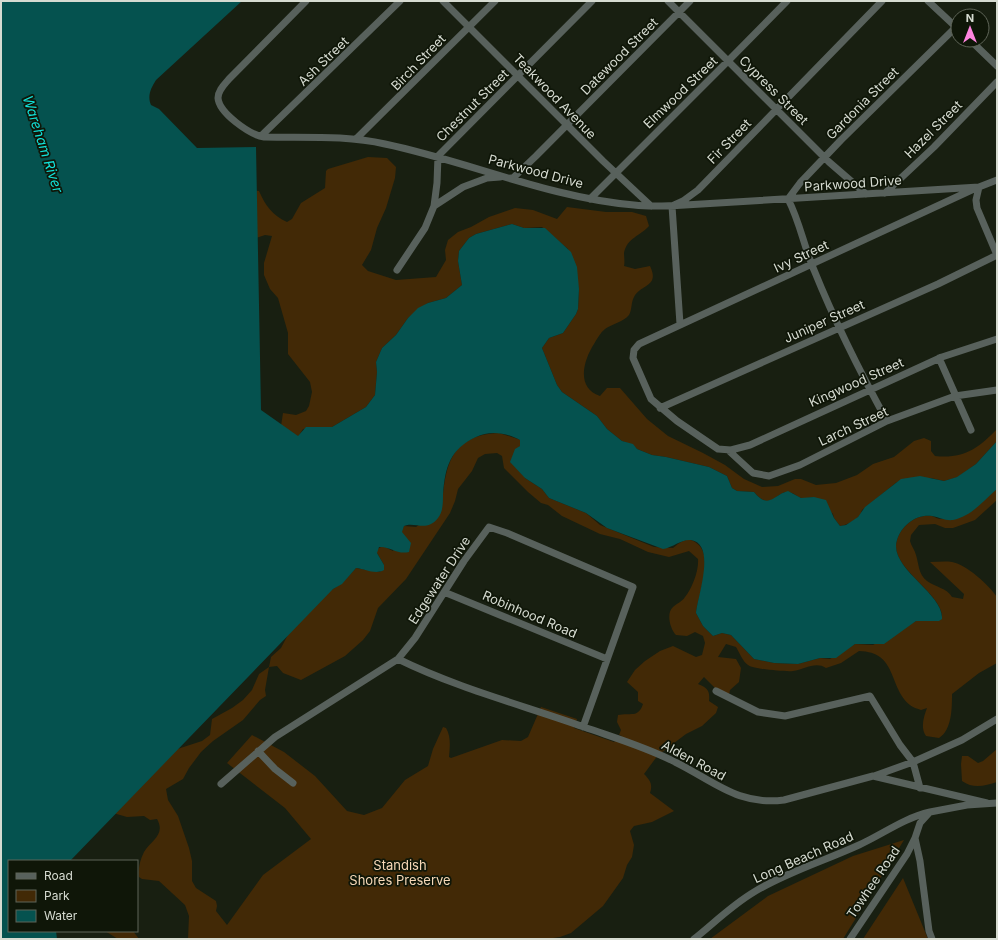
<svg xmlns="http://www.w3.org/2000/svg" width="998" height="940" font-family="Inter,sans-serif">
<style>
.green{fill:#422906;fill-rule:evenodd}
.water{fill:#05524f}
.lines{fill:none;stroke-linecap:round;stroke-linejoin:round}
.minor{stroke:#58615c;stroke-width:7}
.labels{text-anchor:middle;stroke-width:3.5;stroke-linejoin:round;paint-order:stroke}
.street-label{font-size:13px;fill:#d6dbd1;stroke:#0f1608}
.park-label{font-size:13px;fill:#f7d8b7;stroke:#0f1608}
.water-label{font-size:14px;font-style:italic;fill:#11e2da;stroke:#0f1608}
</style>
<rect width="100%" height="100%" fill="#181f11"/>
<path class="green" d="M368,157l19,1 9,9 -1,11 -9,30 -9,20 -6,22 -9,15 6,6 28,9 40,-3 10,-17 -1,-10 3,-10 10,-8 13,-5 18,-10 26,-9 18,2 24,9 10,-12 39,5h26l14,4 3,10c-9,10 -22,12 -25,27 0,4 1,9 0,13l11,3 15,-3c10,21 -9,18 -16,31 -3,5 -2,13 -5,18 -6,7 -17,9 -24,14 -5,4 -8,10 -11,15 -11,17 -18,44 6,52l7,-8h13l27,31 21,17 35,17 22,12 19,14 18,8 16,-1 17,-7h6l15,6 20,-2 21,-8 16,-11 21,-7 20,-16 10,-3 7,3v10l4,5c28,3 43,-7 62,-27v12l-21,23 -18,13 -14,4 -13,-3 -34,4 -35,28c-2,9 -14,15 -22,16l-6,-8 -1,-4 -19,-17c-3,0 -9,2 -13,1 -5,-2 -8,-6 -14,-6 -13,1 -16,20 -33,0l-17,-1 -5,-3 -5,-12 -18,-9 -43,-10 -14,-2 -15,-6 -4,-4 -11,-4 -15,-12 -10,-13 -35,-24 -5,-7 -15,-37 7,-10 14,-5 13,-19 2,-5 1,-20 -11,-40 -26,-22 -18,1 -12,-4 -36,10 -7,4 -10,13 -1,10 4,24 -16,13 -18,5 -20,15 -12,17 -14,13 -6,14 1,10 -2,23 -9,12 -34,20 -29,2 -5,8 -17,-11 2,-13 13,2 10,-4 3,-5 3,-14 -2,-10 -22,-28v-21l-10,-35 -8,-9 -6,-14v-12l8,-27 -7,-1 -9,3 -10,-48 13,1c6,14 14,25 28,31l5,-3 9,-16 24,-15 1,-17 2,-2z
M499,433l22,7 -1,6 -2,2 7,30 17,11 7,9 37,15 14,12 54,22 19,1c6,-5 14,-12 22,-6 21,13 3,52 1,71l7,13 10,10 9,-3 9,2 23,24 20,4 24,1 22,-6 10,1 25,-15 18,1 43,-24h23l3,-6c-3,-24 -54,-49 -45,-75 5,-15 19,-26 35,-24 3,1 6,3 9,3 7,-1 49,-24 56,-30v11l-22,20 -22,8h-8l-10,-4 -16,1 -8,10 -1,6c1,5 5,9 6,14 3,9 2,19 11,26 8,6 20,7 25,16l11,2 1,-5 -34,-32c7,0 15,-1 22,0 15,3 37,23 45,35v66l-18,10 -27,21c0,14 0,36 -13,44l-13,-2c-6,-8 -2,-20 1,-28l-6,2c-3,-1 -9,-3 -11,-5 -22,-18 -12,-53 -51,-54l-18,12 -15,5c-11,-7 -22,2 -33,3 -6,1 -41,-2 -45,-6 -5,-3 -9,-13 -12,-18l-10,-3 -8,13 18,2 5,9 -2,14 -9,8 -1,5 -13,-6 -12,-12 -6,7c10,4 12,7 11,17l9,6 -2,6 -14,13 -16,8 -28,21 -14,19c6,6 9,10 6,19l24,18 -22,11 -18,4 -4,5 4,14 -2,12 -5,8 -4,13 -20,28 -32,27 -11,4 -14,2h-358l1,-23 -4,-11 -26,-24 -17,-2 -3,-2c-1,-9 1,-17 5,-25 7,-12 22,-17 13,-33l-7,1 -6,-4 -17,1 -14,-4 49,-59 40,-13 8,-6 2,-16 20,-11 11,-8 9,-10 7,-16 10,-7 2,-10 10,-9 12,-23 37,-34 12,-8 14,-15 24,4 4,-7 -7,-12v-4l6,-3 10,5 11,-25 12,1 26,-19c3,-42 8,-73 57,-75zM497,453l5,3 2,12 24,24 13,11 7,2 14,11 38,18 20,5 28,13 21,5 20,-6 9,8c1,12 -6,29 -13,38 -3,5 -8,6 -12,10 -7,6 -3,22 3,28l11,1 8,-4 8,4 2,7 -3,12 -6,2 -23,-11 -13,5 -15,10 -10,9 -8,12 11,10v9l5,3c-5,15 -13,8 -25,11l-1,7 4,8 -2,5 3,1 -8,6 -40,-14 3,-9 -36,-12 -13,30 -7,4 -19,-1 -51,18 -2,-1c1,-10 2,-21 -3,-29l-3,-1 -10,22 -5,17 -23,14 -23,28 -18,7 -17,-4 -32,-35 -31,-24 -32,-17 -25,28 58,45 26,31 -48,36 -36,50 -11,-14 1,-5 -1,-5 -20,-13 -4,-7v-20l-3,-13 -11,-32 -10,-16 -2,-11 17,-10 6,-11 12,-16 12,-11 30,-21 17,-20 6,-4 -1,-6 4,-23 8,-1 6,7 18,7 44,-24 18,-16 7,-9 8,-23 28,-29 44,-66 5,-12 3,-12 14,-18 6,-13 7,-4z
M997,749v33c-12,4 -24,7 -35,-1l-1,-17 1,-8h6l10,7 5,-2z
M904,840l-61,99h-133l58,-43 85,-40z
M903,878l25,61h-65z
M105,931h28l6,8h-21z"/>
<path class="water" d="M1,1h241l-86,79c-5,8 -9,16 -5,25l8,4 38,39 59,-1 5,263 37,26 8,-9h26l34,-20 9,-12 2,-23 -1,-10 6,-14 14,-13 12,-17 10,-10 10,-5 18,-5 16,-13 -4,-24 1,-10 10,-13 7,-4 36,-10 12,4h21l26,24 6,15 2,22 -1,20 -2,5 -13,19 -14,5 -7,10 15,37 5,7 35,24 10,13 15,12 11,3 4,5 15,6 14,2 43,10 18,9 5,12 5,3 17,1c15,18 19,3 34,-1l13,7 13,-1 12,3 8,18 6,8 6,-1 12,-8 7,-10 36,-28 19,-3 24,5 13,-4 19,-13 21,-23v48c-14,12 -25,27 -44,31 -8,1 -14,-3 -21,-4 -16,-2 -30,9 -35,24 -9,28 47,53 45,79l-3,2h-23l-32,23h-29l-19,14h-16l-22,6 -24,-1 -20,-4 -23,-24 -9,-2 -9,3 -10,-10 -7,-13c1,-15 21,-69 -5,-73 -10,-1 -17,7 -28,9l-56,-21 -21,-15 -37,-15 -7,-9 -17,-11 -15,-16 5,-13 5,-3v-6c-13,-7 -30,-10 -44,-3 -26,12 -31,30 -33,58 0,8 0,17 -5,23 -12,15 -23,3 -34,8l-2,6 9,11 -2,9c-12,3 -19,-6 -30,-5l-2,6 7,12v5c-9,5 -18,-1 -28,-2l-14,16 -9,5 -263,272h-61v70h47l1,8h-56z"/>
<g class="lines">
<path class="minor" d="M306,1l-77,78c-4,5 -11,11 -11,19 1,15 32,37 46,39 41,1 81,-2 121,7 82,17 165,54 249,61 17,2 34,1 51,0l294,-18 18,-7
M443,1l160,160 48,45
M668,1l161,161 37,32
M928,1l30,28
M970,40l27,26
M261,136l139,-135
M356,139l139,-138
M511,178h2l23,-22 154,-155
M979,187l-3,13 1,8 20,47
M976,188l-337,156 -5,6 -1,8 18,41 26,22 41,28 13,1 19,-5 192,-88 55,-18
M885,193l49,-46 63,-65
M590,199l138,-138 59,-60
M434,206l3,-23 1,-27 154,-155
M397,270l28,-42 9,-22 29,-19 24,-9 13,-1
M680,324l-8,-118 11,-5 15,-11 184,-189
M939,358l32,72
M660,408l278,-124 59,-29
M887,421c-27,-49 -52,-99 -73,-151 -10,-23 -14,-48 -26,-71l12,-16 41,-43 115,-113
M728,450l25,23 16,3 31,-11 87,-44 68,-25 42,-6
M444,592l163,67
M398,659c59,29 124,46 186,68 31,11 62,20 91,35 39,19 63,44 109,38l89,-24 114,27
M716,691l42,21 27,4 85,-20 30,49 13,17 -39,14
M258,751l17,18 18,14
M221,784l54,-47 123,-78 17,-21 49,-77 25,-34 18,6 126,54 -50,140
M920,788l-7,-26 49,-22 35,-21
M694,939c19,-15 38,-34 60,-47 33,-20 70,-31 105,-47 24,-11 45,-27 71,-33
M850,939l57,-85 8,-16
M932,939l-3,-8 -9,-70 -5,-23 5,-15 10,-11 37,-7 30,-2"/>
</g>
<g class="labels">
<g class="street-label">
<text transform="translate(619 56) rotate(-45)" y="5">Datewood Street</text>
<text transform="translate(323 61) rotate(-44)" y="5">Ash Street</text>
<text transform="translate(418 62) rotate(-46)" y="5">Birch Street</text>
<text transform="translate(774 90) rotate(45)" y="5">Cypress Street</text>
<text transform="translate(680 92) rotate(-44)" y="5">Elmwood Street</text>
<text transform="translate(555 96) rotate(46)" y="5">Teakwood Avenue</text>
<text transform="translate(862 103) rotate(-45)" y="5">Gardonia Street</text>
<text transform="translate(472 105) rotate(-45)" y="5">Chestnut Street</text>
<text transform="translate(933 129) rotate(-45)" y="5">Hazel Street</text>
<text transform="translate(729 141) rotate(-46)" y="5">Fir Street</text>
<text transform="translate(536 171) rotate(15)" y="5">Parkwood Drive</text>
<text transform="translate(853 183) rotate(-4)" y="5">Parkwood Drive</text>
<text transform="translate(801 256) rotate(-25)" y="5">Ivy Street</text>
<text transform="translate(824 321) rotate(-24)" y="5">Juniper Street</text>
<text transform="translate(856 382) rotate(-24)" y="5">Kingwood Street</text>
<text transform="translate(853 426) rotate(-25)" y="5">Larch Street</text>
<text transform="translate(439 580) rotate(-57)" y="5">Edgewater Drive</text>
<text transform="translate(530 614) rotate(23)" y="5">Robinhood Road</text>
<text transform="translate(694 760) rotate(28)" y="5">Alden Road</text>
<text transform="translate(803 857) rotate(-24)" y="5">Long Beach Road</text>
<text transform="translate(873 882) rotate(-56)" y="5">Towhee Road</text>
</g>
<g class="park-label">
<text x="400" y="870">Standish<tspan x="400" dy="15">Shores Preserve</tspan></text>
</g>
<g class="water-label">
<text transform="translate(43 144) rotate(72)" y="5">Wareham River</text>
</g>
</g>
<rect width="998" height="940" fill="none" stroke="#d6dbd1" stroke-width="4"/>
<rect x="8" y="860" width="130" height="72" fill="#0f1608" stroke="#5f6558"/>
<rect x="16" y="873" width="20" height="6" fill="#58615c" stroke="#5f6558"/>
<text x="44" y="880" font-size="12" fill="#d6dbd1">Road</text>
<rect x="16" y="890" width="20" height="12" fill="#422906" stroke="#5f6558"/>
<text x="44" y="900" font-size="12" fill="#d6dbd1">Park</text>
<rect x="16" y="910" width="20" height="12" fill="#05524f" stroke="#5f6558"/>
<text x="44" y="920" font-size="12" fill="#d6dbd1">Water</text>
<g transform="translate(970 28)"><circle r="19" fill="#0f1608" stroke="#5f6558"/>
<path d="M0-3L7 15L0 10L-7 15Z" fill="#ff85df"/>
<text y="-6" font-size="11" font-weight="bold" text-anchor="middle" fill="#d6dbd1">N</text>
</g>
</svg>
